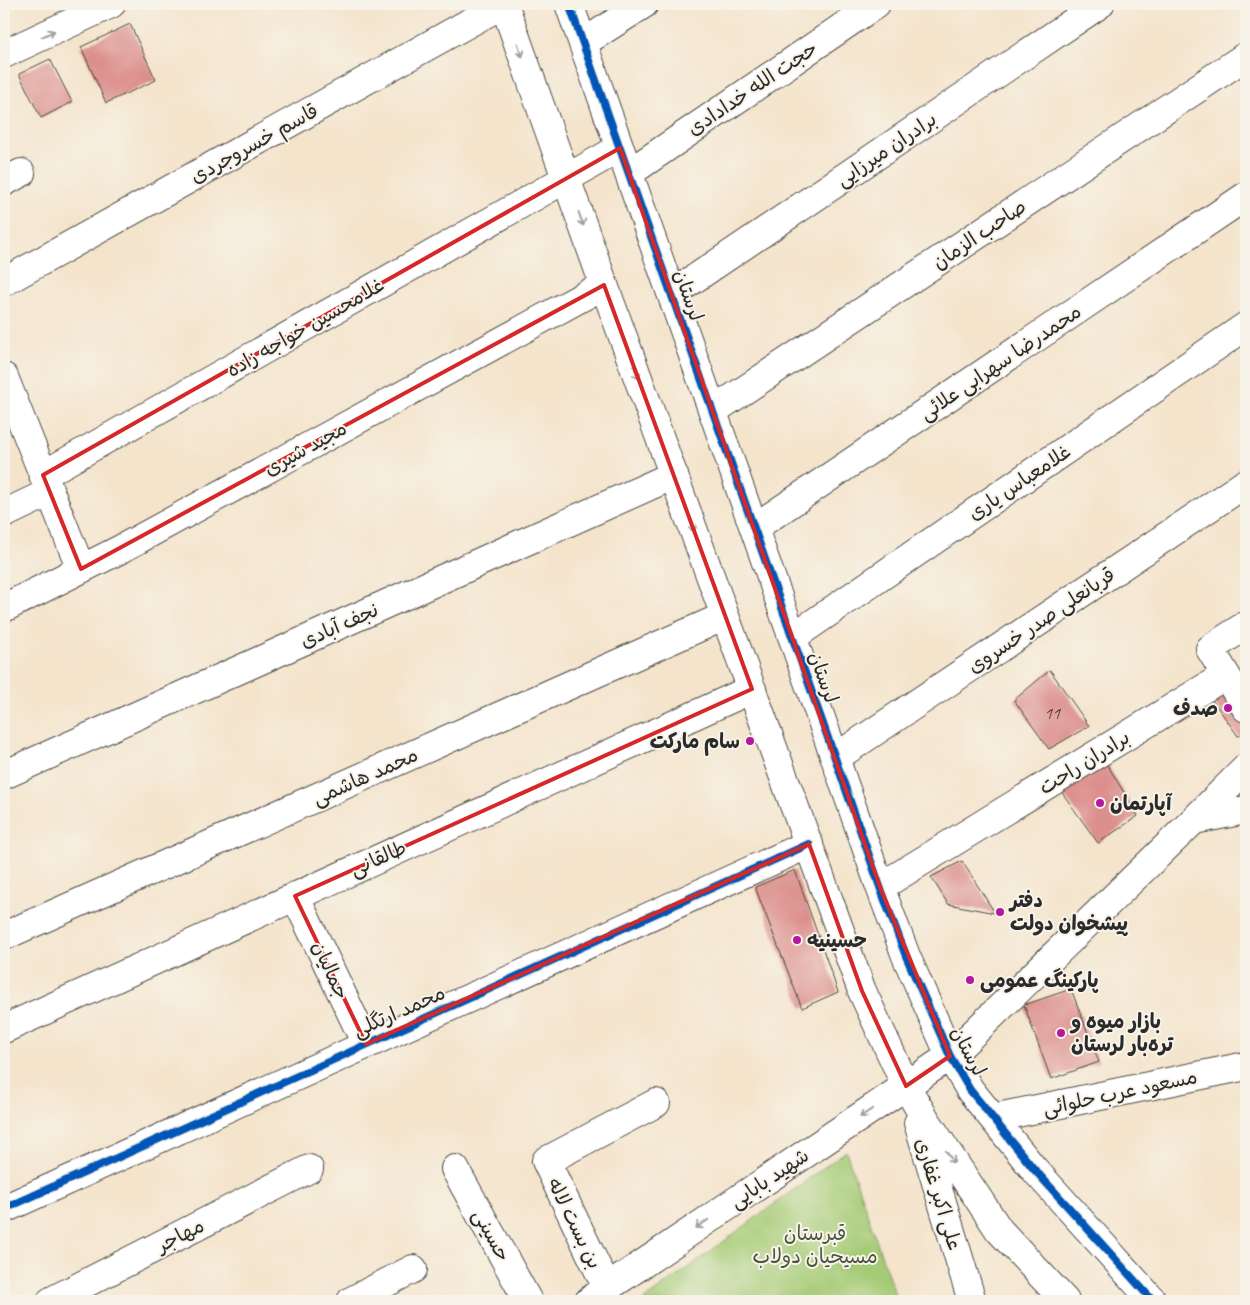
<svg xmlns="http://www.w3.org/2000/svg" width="1250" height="1305" font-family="Caveat,'Playpen Sans Arabic',sans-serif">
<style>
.green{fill:#a5cb76;stroke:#687b50}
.building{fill:#dc8f8c}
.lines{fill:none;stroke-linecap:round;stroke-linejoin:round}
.minor-casing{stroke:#494743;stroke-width:30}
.major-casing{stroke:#494743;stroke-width:30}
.minor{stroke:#fff;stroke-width:28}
.major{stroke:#fff;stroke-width:28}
.cycleway-casing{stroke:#f7f3e8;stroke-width:11}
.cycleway{stroke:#0057b8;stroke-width:8}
.oneway{stroke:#a0a0a0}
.marked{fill:none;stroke:#d62828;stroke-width:4;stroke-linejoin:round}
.poi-dot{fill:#b5179e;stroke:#f7f3e8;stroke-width:2}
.labels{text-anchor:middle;stroke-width:4;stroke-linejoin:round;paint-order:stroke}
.number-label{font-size:18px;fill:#574443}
.street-label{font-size:20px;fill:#2b2b2b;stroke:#f7f3e8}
.poi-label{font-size:20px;font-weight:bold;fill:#2b2b2b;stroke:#f7f3e8;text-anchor:start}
.park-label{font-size:20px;fill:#4a533e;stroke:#f7f3e8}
</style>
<rect width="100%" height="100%" fill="#f7f3e8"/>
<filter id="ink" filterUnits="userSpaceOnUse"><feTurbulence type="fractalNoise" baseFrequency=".02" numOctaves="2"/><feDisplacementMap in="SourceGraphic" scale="10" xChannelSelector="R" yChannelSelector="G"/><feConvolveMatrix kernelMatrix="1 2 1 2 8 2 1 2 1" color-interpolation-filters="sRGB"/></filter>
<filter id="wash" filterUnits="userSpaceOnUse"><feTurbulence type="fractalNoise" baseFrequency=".0096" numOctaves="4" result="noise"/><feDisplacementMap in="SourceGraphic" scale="20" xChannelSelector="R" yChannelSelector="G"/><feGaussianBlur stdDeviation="1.12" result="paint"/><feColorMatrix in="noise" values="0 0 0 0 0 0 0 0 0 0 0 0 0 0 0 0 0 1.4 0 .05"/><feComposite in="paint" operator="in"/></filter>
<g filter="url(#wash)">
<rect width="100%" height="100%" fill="#f4e4cc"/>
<path class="green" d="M846,1151l51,150h-254z"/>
<g id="blocks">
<path class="building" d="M130,24l26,56 -50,23 -25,-56z
M50,59l22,43 -31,16 -22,-44z
M1050,670l39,56 -40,23 -35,-49z
M1224,687l22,31v16l-8,2 -28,-39z
M1107,764l31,52 -40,27 -37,-52z
M962,861l33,52 -47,-9 -17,-27z
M795,870l43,122 -36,16 -47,-121z
M1071,989l28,73 -48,17 -27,-74z"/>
</g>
</g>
<g filter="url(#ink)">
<use href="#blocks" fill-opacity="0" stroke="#494743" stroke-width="1"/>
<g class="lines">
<g class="minor-casing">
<path id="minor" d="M504,4l100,281 258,706 44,95 20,34 73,110 66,71
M569,4l266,754 45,129 26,69 44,100 20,34 63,78 120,133
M583,43l61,-39
M629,173l247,-169
M4,182l17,-9
M4,282l499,-278
M672,294l428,-290
M4,377l77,192
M713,411l533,-355
M43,475l577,-327
M4,514l46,-22
M754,528l492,-332
M4,608l115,-58 485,-265
M1246,625l-36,24 36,59
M793,637l453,-311
M835,758l411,-275
M4,775l670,-300
M1194,820l52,-10
M880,887l346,-212
M295,896l71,148
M4,936l721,-320
M4,1029l748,-340
M993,1118l253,-52
M918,1123l54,178
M455,1169l73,132
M4,1209l805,-365
M607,1288l-61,-127 110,-58
M51,1301l258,-132
M351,1301l62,-32
M589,1301l18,-13 343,-232 244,-236 52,-52"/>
</g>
<g class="major-casing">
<path id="major" d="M4,54l107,-50"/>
</g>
<use href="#minor" class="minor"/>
<use href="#major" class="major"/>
<g class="cycleway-casing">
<path id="cycleway" d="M569,4l266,754 45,129 26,69 44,100 20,34 63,78 120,133
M4,1209l805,-365"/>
</g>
<use href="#cycleway" class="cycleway"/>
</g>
<defs><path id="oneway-shaft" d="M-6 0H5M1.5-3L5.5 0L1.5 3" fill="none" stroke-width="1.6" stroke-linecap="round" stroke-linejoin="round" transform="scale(1.25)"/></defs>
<g class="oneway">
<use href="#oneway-shaft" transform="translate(48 34) rotate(-25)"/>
<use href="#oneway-shaft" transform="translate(520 50) rotate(70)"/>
<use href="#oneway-shaft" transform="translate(581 219) rotate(70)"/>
<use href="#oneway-shaft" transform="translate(636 372) rotate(70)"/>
<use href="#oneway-shaft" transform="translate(692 525) rotate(70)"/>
<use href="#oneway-shaft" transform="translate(866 1113) rotate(146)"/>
<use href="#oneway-shaft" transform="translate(950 1157) rotate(56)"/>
<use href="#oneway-shaft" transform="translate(702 1224) rotate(146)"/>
</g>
</g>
<path class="marked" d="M620,148l260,739 70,169 -44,30 -44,-95 -53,-147 -443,200 -71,-148 457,-207 -148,-404 -523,284 -38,-94z"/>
<g class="poi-dot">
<circle cx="1228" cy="708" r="5"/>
<circle cx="750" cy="741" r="5"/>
<circle cx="1100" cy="803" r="5"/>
<circle cx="1000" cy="912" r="5"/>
<circle cx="797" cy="940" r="5"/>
<circle cx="970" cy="980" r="5"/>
<circle cx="1061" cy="1033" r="5"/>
</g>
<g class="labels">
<g class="number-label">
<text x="1052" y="719">11</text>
</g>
<g class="street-label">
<text transform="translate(752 88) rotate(-34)" y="7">حجت الله خدادادی</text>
<text transform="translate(254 143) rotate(-29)" y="7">قاسم خسروجردی</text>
<text transform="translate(886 149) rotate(-34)" y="7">برادران میرزایی</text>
<text transform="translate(979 234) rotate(-34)" y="7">صاحب الزمان</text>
<text transform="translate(689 295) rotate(71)" y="7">لرستان</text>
<text transform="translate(305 327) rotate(-30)" y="7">غلامحسین خواجه زاده</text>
<text transform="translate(1000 362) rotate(-34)" y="7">محمدرضا سهرابی علائی</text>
<text transform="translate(305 448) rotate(-29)" y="7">مجید شیری</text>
<text transform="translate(1019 482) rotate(-34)" y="7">غلامعباس یاری</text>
<text transform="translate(1041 620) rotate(-34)" y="7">قربانعلی صدر خسروی</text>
<text transform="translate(339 625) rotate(-24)" y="7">نجف آبادی</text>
<text transform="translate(824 677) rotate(71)" y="7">لرستان</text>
<text transform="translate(1084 762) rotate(-32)" y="7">برادران راحت</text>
<text transform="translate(365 776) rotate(-24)" y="7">محمد هاشمی</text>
<text transform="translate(378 858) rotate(-24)" y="7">طالقانی</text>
<text transform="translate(331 970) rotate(65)" y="7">جمالیان</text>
<text transform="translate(399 1011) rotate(-24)" y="7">محمد ارتگلی</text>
<text transform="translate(969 1051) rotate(62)" y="7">لرستان</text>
<text transform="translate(1120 1092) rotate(-12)" y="7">مسعود عرب حلوائی</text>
<text transform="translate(769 1178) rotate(-34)" y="7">شهید بابایی</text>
<text transform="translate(939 1194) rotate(73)" y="7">علی اکبر غفاری</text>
<text transform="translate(575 1223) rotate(64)" y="7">بن بست لاله</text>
<text transform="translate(180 1235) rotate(-27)" y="7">مهاجر</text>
<text transform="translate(492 1235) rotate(61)" y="7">حسینی</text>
</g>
<g class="poi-label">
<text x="1218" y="715" text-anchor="end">صدف</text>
<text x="740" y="748" text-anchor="end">سام مارکت</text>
<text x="1110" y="810">آپارتمان</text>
<text x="1010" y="907">دفتر<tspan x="1010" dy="23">پیشخوان دولت</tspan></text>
<text x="807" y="947">حسینیه</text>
<text x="980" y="987">پارکینگ عمومی</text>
<text x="1071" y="1028">بازار میوه و<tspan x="1071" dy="23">تره‌بار لرستان</tspan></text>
</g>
<g class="park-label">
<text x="815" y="1240">قبرستان<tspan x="815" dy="23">مسیحیان دولاب</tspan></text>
</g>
</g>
<rect width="1250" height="1305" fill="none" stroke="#f7f3e8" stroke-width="20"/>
</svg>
